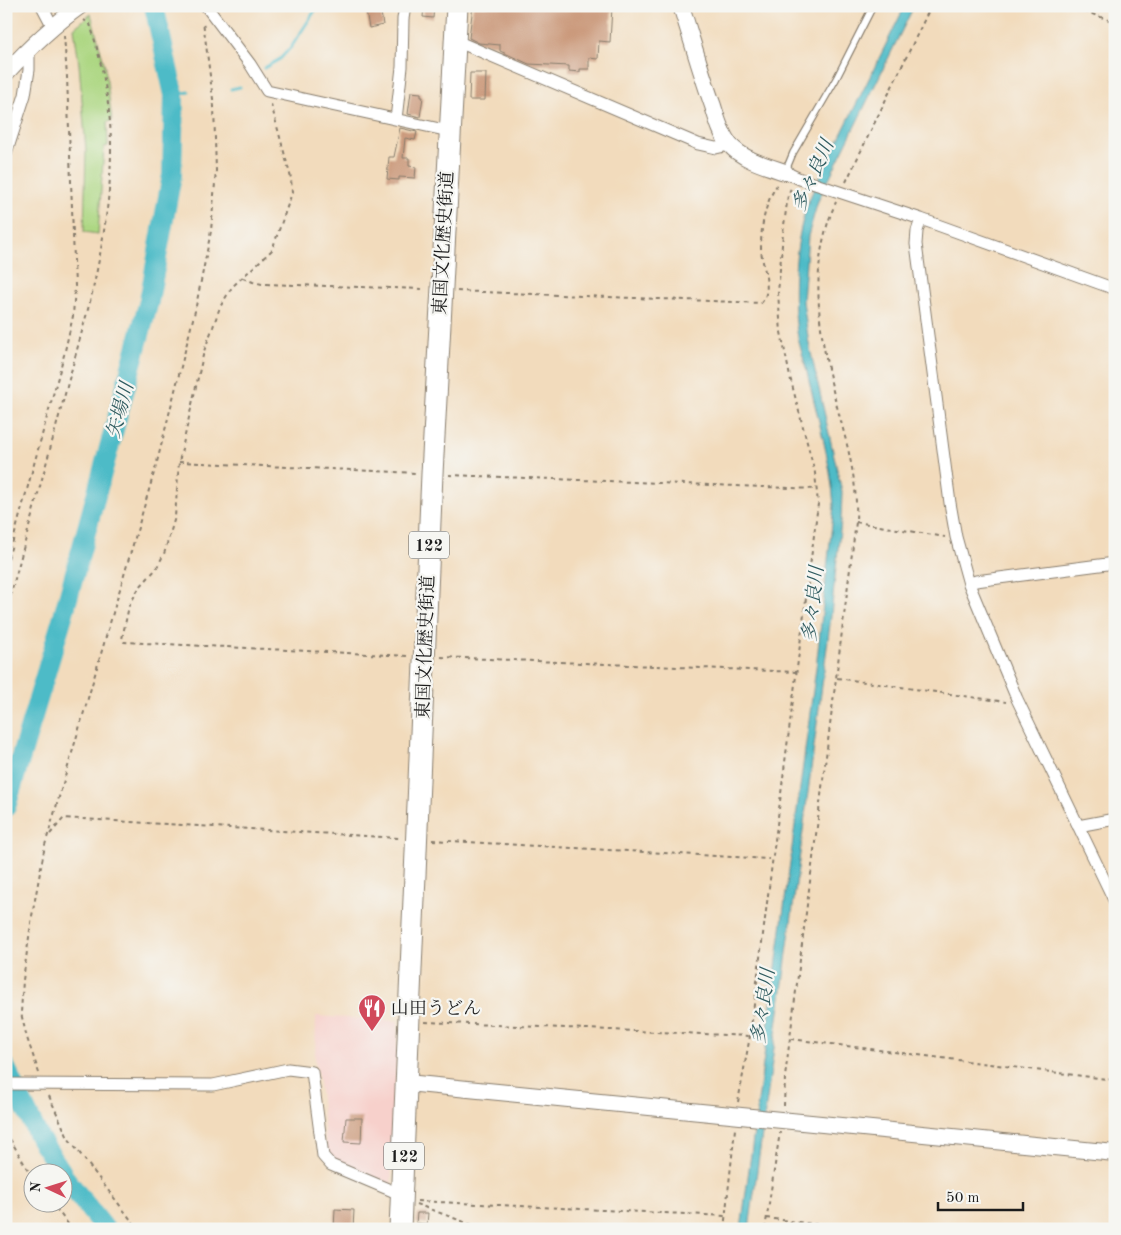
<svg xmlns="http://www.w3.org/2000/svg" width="1121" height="1235" font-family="'Old Standard TT','Noto Serif JP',serif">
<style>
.built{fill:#f7d0cb}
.green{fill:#add783;stroke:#647a50}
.water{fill:#4ebbc7;stroke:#356c72}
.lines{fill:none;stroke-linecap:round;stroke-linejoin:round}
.stream{stroke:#4ebbc7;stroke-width:3}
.river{stroke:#4ebbc7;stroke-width:20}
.building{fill:#cb9a7b}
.lane-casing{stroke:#877c6c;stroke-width:8}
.street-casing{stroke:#877c6c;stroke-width:13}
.secondary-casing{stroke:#877c6c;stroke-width:18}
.highway-casing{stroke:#877c6c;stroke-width:23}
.path{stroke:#877c6c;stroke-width:2;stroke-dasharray:4 4;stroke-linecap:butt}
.lane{stroke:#fff;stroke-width:5.5}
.street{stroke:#fff;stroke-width:11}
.secondary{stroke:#fff;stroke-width:16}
.highway{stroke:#fff;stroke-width:21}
.labels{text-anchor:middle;stroke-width:4.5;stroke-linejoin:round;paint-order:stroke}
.shield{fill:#f6f6f2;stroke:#5d5d5c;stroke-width:1}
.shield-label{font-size:16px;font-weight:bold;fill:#1c1c1c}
.street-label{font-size:18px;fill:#1c1c1c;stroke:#f6f6f2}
.poi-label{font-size:18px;fill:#1c1c1c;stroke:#f6f6f2;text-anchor:start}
.water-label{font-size:19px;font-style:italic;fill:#305c60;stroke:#f6f6f2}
</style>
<rect width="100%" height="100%" fill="#f6f6f2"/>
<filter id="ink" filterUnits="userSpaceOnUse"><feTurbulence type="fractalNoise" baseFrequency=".02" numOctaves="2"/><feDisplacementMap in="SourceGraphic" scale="10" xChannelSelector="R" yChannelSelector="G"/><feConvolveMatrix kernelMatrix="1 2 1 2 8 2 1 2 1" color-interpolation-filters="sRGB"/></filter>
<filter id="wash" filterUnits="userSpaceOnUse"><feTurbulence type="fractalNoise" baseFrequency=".0096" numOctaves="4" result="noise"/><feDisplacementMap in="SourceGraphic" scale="20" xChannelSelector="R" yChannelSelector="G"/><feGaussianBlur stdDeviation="1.12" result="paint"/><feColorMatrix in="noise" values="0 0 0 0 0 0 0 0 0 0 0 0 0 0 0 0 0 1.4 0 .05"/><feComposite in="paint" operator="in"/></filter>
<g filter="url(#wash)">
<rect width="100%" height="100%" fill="#f2dbbc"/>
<path class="built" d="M316,1016l82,5 -7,165 -59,-26 -5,-5 -8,-73 -4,-21z"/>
<path class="green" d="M91,14l14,53 7,54 -5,1 1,24 -4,1 -6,87 -14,-2 2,-82 -7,-86 -5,-36z"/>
<path class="water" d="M905,6h9l-96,195 -10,35 -5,65 6,43 33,148 -1,29 -11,103 -45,344 -36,261h-8l75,-561 18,-162c-3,-45 -17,-90 -27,-134 -3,-13 -8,-27 -10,-40 -6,-42 -2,-101 15,-139z"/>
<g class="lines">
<path class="stream" d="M264,68l16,-9 12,-13 26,-40
M231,89l9,-2
M174,95l15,-3"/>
<path class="river" d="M6,807l59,-198 84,-308 23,-126 2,-80 -20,-89
M6,1068l34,71 22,33
M62,1174l43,55"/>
</g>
<g id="blocks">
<path class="building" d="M365,6h15l3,19 -14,3z
M424,6h10l-1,12 -10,-1z
M473,6l139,1 -2,35 -11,-1 -1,18 -9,-1v11h-9v3l-11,-1v-5l-40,-2 -29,-13v-6l-21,-2 -10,-5z
M470,73h16l-1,27h-16z
M411,92l10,1v4h2l-3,20 -12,-3z
M400,128l17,4 -2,8 -10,-2 -2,20h6v8l7,1 -1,11 -16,-1v3l-12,-1 2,-22h5z
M346,1118h16l-1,25 -17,-1z
M335,1209l19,1 -1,19h-19z
M417,1213h11l-1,11 -11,-1z"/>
</g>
</g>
<g filter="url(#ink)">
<use href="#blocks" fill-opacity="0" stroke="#877c6c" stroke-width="1"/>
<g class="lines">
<g class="lane-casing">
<path id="lane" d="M786,170l7,-17 43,-74 37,-73"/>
</g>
<g class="street-casing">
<path id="street" d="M42,6l11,21
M206,6l44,58 17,27 182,40
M454,40l244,104 18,4 13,-3
M396,119l6,-52 1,-48 2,-13
M6,154l19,-59 4,-25v-22
M785,172l15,7 121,40 194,70
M921,219l-4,12 -1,13 34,259 6,34 13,47 48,115 98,203
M969,584l7,-3 139,-18
M1078,826l37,-7
M6,1084l207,1 75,-16 24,3 11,84 8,9 71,30"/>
</g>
<g class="secondary-casing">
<path id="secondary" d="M681,6c11,34 20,67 32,100 4,13 8,29 17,39 13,15 37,21 55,27
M6,73c23,-25 46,-47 74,-67
M407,1083l708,70"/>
</g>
<g class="highway-casing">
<path id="highway" d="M400,1229l32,-755 25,-468"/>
</g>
<path class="path" d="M1069,6l46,16
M271,104l20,74 1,15 -20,57 -40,37 -12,20 -7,20 -9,24 -25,111 -4,55 -11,37 -8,15 -17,19 -10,18 -7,33 2,3 285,14
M846,182l85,-176
M243,278l10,4 9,2 163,5
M457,291l304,12c13,-13 0,-39 0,-56 0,-21 4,-44 16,-62
M179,462l238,11
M449,475l367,14
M856,522l89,15
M6,566l58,-211 9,-39 2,-30 -8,-209 -3,-42
M6,612l85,-314c11,-49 20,-100 20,-151 0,-41 -9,-84 -21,-123l-6,-4
M441,657l355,15
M837,678l169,24
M50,834l14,-16 336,20
M432,840l337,19
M425,1022l325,14
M791,1039l324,41
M39,1073l-12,-35 -6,-25 2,-33 9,-64 13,-71 111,-379 39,-155 16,-80 5,-60 -2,-64 -11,-86
M49,1096l19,42 70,91
M738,1102l12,-66 68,-532 -3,-31 -25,-96 -9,-45 -3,-39 5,-60 5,-38 3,-7
M784,1106l1,-29 71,-555c2,-44 -10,-81 -21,-123 -16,-65 -28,-134 1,-197
M6,1132l26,45
M417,1201l309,15
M51,1202l21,27
M416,1204l67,25
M766,1218l88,11
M724,1229l11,-100
M765,1229l15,-97"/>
<use href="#lane" class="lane"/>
<use href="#street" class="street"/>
<use href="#secondary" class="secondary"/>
<use href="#highway" class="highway"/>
</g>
</g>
<defs>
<g id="restaurant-pin" transform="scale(1.4375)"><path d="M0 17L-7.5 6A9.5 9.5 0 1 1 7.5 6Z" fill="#d1495b" stroke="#f6f6f2"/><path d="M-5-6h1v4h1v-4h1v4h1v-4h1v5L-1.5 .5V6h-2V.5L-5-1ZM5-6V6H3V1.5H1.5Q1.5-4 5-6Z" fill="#fff"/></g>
</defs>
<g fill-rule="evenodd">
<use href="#restaurant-pin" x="372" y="1008"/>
</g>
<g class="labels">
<g class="shield">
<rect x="409" y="531.5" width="40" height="27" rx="4"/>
<rect x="384" y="1142.5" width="40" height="27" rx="4"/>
</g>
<g class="shield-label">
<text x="429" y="551">122</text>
<text x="404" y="1162">122</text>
</g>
<g class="street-label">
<text transform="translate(443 243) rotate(-87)" y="6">東国文化歴史街道</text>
<text transform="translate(425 647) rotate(-88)" y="6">東国文化歴史街道</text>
</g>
<g class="poi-label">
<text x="391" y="1014">山田うどん</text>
</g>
<g class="water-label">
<text transform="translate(812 175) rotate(-66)" y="7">多々良川</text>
<text transform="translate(119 410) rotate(-75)" y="7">矢場川</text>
<text transform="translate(812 604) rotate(-84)" y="7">多々良川</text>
<text transform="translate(762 1006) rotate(-82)" y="7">多々良川</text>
</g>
</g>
<rect width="1121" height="1235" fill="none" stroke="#f6f6f2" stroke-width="25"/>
<g transform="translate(48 1188) rotate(274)"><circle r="24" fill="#f6f6f2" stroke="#9f9f9c"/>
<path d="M0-4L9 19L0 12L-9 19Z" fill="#d1495b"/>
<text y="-8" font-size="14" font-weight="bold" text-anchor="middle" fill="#1c1c1c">N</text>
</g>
<path d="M938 1202v8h85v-8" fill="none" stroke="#1c1c1c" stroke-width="2.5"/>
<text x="946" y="1202" font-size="15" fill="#1c1c1c" stroke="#f6f6f2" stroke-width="4" paint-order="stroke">50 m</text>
</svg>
